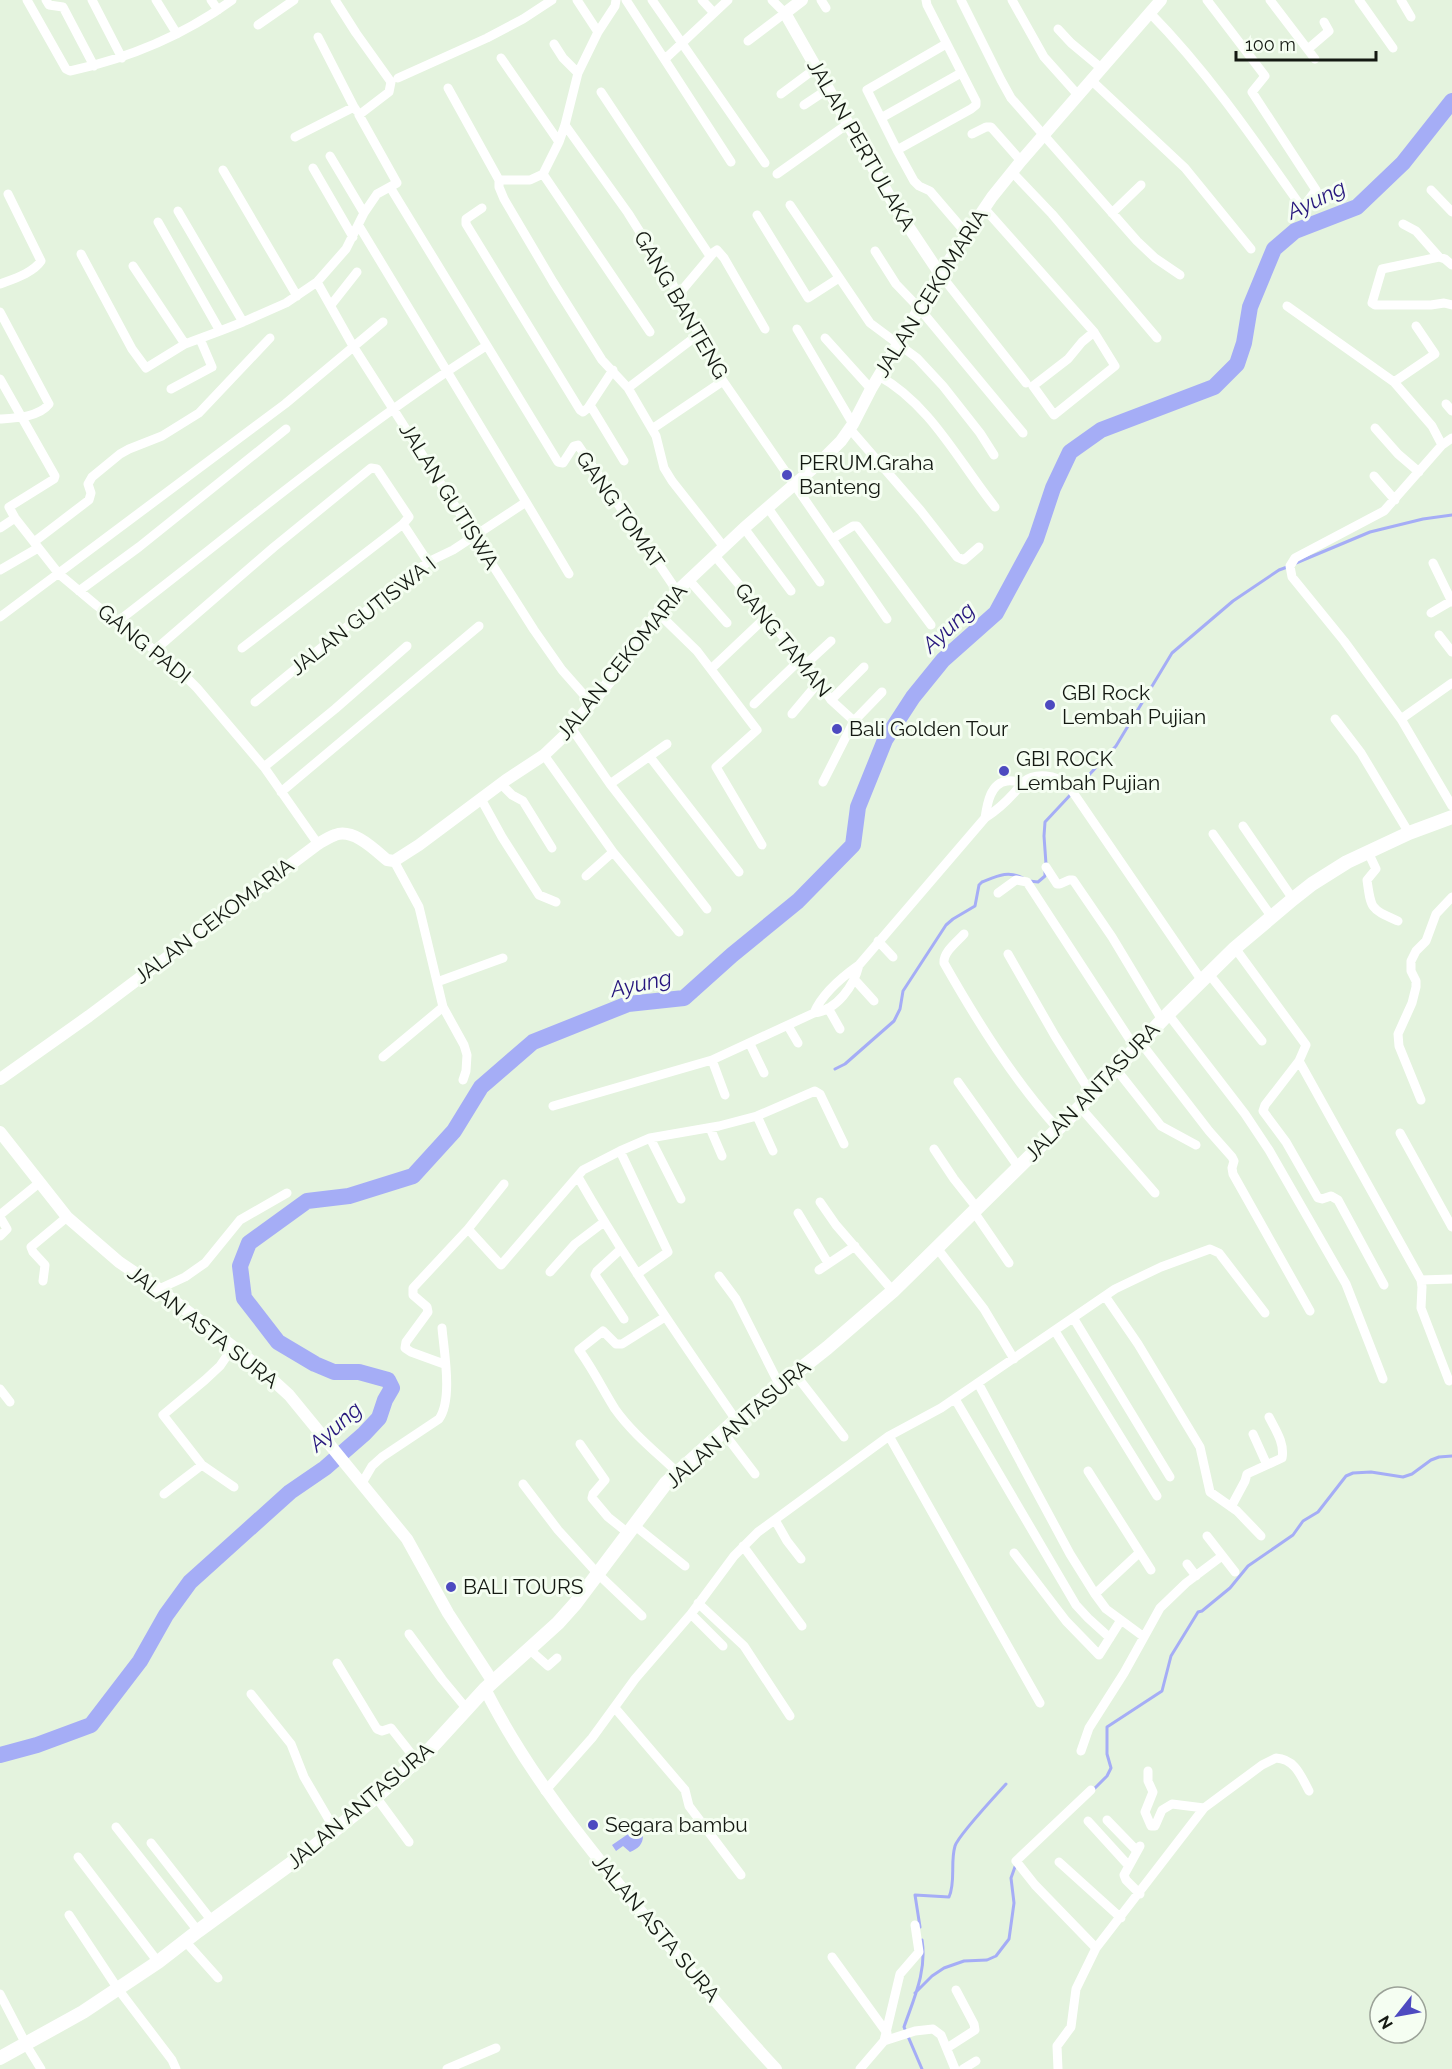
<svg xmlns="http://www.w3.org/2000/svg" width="1452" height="2069" font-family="Raleway,sans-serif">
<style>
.water{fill:#a5adf6}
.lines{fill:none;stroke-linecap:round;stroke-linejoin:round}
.stream{stroke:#a5adf6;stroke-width:3}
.river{stroke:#a5adf6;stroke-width:16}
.minor{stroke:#fff;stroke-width:9}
.tertiary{stroke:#fff;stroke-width:12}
.secondary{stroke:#fff;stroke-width:14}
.poi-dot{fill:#4d4ac0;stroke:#f5fef2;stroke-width:2}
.labels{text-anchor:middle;stroke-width:6;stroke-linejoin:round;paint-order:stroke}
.street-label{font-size:21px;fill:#141912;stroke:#f5fef2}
.poi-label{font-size:21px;fill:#141912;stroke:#f5fef2;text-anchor:start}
.water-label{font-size:22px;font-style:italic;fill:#26167d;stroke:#f5fef2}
</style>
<rect width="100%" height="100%" fill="#e4f3de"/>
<path class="water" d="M635,1827l8,9c0,8 -5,13 -13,16l-7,-6 -7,5 -4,-6 19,-13 -1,-4z"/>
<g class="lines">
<path class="stream" d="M1296,563l74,-31 53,-13 29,-4
M1046,864l-2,-28 1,-14 71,-76 56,-93 61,-52 46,-31 11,-4
M1029,881l9,1 7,-6v-6
M835,1069l10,-5 49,-43 6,-12 3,-18 43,-66 7,-6 22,-13 4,-21 3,-3c15,-6 26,-12 41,-4
M1092,1791l15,-15 4,-8 -4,-14v-27l55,-36 9,-35 27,-44 4,-1 28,-23 18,-22 45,-31 10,-14 15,-9 28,-36 7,-3 18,-1 32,5 9,-3 19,-14 8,-3 13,-1
M920,1927l-5,-32 34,2c7,-16 1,-34 6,-51 3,-10 41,-51 51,-62
M922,1940c5,31 -8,58 -18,87l18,42
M915,1993l17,-17 12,-8 20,-7 23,-1 9,-4 13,-17 5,-36 -3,-25 5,-14"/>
<path class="river" d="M0,1755l37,-10 54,-20 49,-64 26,-46 24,-33 100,-90 35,-24 39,-34 15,-16 6,-18 7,-12 -4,-8 -29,-8h-25l-19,-8 -37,-22 -34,-44 -4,-32 9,-23 58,-42 42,-5 64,-20 41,-45 27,-44 52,-45 95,-38 56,-6 48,-43 66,-54 55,-56 5,-38 27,-67 28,-43 30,-37 53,-47 40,-74 17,-51 17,-36 31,-22 113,-43 23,-23 7,-21 6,-36 24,-58 21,-18 62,-24 46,-44 49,-62"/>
<path class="minor" d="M27,0l39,69 4,2c59,-13 113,-35 162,-71
M46,0l3,5 14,2 31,59
M92,0l30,58
M156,0l21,34
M211,0l7,10
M577,0l21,32
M626,0l105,162
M652,0l113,163
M702,0l12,13
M821,0l5,8
M926,0l1,5 49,96v4l-5,4 -74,41 -30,-60 79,-46
M961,0l40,80 10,18 126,143 18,17 25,17
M1012,0l32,57 34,38
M1270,0l45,59
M1359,0l34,48
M1401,0l10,17
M1150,13c57,58 103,125 150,192l4,1 12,-16 -64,-98 13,-16 -58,-76
M258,25l36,-25
M1058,29l13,14 30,25
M318,37l36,70
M748,41l37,-28 -13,-13
M554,44l9,14 15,15
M1308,49l21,-18 -5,-9
M501,58l58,84
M665,59l63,-59
M398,78l89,-40 36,-19 29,-19
M1091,80l94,88 66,81
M448,88l51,92v7l5,12 49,83 49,78 26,28 28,48 8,32 8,13 52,66
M601,92l109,164
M781,94l35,-26
M804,105l24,-16
M881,118l80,-45
M565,125l63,88 44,70 51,98 164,238
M972,134l14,-7h5l30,34
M295,137l59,-30 2,3
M897,150l17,31 5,5 11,5 36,42
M330,156l34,57
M313,168l40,69
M223,170l74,126
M1012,172l40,42 105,124
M543,174l107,158
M543,174l16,-32 6,-17 13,-52 20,-41 17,-26 1,-6
M777,174l72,-51
M499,180h31l13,-6
M390,187l168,275 5,1 11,-17 4,-1 99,146
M1431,190l21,22
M790,205l80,118 47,35 26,28 37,47 14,22
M482,208l-16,11v5l114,186 3,2 5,-4 25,-38
M984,208l110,124 21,34 -61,49 -21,-29 35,-27 14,-17 12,-10
M178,211l65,111 43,-19 31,-21 29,-33 18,-36 13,-19 20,-11 -38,-68 30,-23 2,-10 -35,-49 -21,-33
M1112,213l29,-28
M757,215l51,83 31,-20
M158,222l62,109 23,-9
M1403,224l13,7 23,26
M359,226l167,276
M875,251l21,33 23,24 104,125
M81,254l51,95 14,19 39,-24 35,-13
M1452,265l-7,-6 -6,-2 -57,12 -10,34 3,2h56l13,-2 8,2
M133,266l52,78
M940,274l86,109
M317,282l36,64 181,284 28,40 30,34
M0,284c13,-5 33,-11 41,-23l-33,-67
M678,295l36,-43 3,-2 7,8 41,71
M331,305l26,-33
M1287,306l107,76 38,44 10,19 -58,66 -89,47 -5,8 2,11 52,64 57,78 51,87
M0,312l49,92c-10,13 -33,14 -49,15
M797,329l56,95
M825,338l46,51
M879,376c51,28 80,86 116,131
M0,379l55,97 -1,3 -45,28 6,11 44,56 37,31 79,61 22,22 67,79 54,77
M1394,382l41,-28 -19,-28
M628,388l71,-54
M171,389l41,-22 -12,-28
M1446,404l6,7
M590,405l34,56
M1375,428l23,26 21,18
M652,429l71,-48
M850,429l71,82 36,46 7,3 15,-13
M1442,445l10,-7
M1374,476l21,24
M768,508l52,74
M0,528l15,-10
M744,528l47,63
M832,539l21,-13h4l74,99
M34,542l55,-42 2,-7 -3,-9 4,-7 28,-23 9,-5 33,-13 37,-23 71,-75
M715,556l91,108 25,36 23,21
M1433,563l19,39
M0,570l38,-22
M689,580l38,43
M79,591l60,-44 147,-118
M658,613l39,38 60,79 -41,37 46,78
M1431,613l20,-12
M0,617l285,-213 98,-82
M117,622c122,-94 239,-193 369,-276
M1439,635l13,17
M242,648l161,-124
M156,649l118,-102 97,-79 6,1 32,48 -6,7 25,38
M806,664l25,-23
M711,669l55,-52
M831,700l33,-33
M255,702l149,-122 24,-18 25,-12 73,-48 43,72
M754,704l47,-45
M792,714l26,-31
M1335,719l26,34 48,80
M1401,719l51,-36
M572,729l38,55 97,125
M544,755l69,97 66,80
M650,757l89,115
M264,767l71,-58 72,-63
M823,782l31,-61 28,-29
M610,784l57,-40
M505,788l7,7 11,6 29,47
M281,792l198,-166
M481,799l21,38 37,58 17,7
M985,818c2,-13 5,-35 22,-37 5,-1 11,1 15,2
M1243,826l50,73
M1213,834l58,82
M1368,852l8,17 -9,11c4,30 4,29 31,41
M394,861l25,46 24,100 21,38 3,10 -1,16 -3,9
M1046,867l11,17h3l9,-4h4l39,57 50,83
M586,876l27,-24
M998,893l18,-13 11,2 109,167
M964,934c-7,8 -21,18 -20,29 33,58 69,116 114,166
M878,941l15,16
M1235,948l71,97 -7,16 -34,44 -2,6 23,31 32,56 4,1 9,-3 7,4 46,85
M1008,954l47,82 37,59
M1209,974l53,67
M855,980l19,21
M437,982l66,-24
M828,1008l12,21
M814,1013c23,-3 40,-27 45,-48
M1168,1014l77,100 24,36 77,134 37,95
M788,1026l10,17
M1141,1043l68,88 23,26 2,4 -2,7 1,6 77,137
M750,1044l14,29
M383,1057l60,-50
M712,1060l13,35
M1299,1061l122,219 1,7 -1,21 28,73
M1116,1069l45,57 35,19
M958,1082l61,86
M1421,1100l-22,-54 -1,-12 14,-31 4,-16v-6l-5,-10v-10l5,-10 10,-10 10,-27 16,-17
M553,1106l159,-46 102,-47c8,-19 28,-36 45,-48l126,-147c11,-7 20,-15 29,-25 3,-3 6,-8 9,-11 13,-10 33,-7 45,3l134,196
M1080,1107l75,86
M757,1116l16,35
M710,1128l12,28
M1400,1133l52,94
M650,1138l31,61
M934,1149l20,30 23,29
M620,1151l48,101 -31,22
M578,1177c48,84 103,163 158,243
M820,1202l16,23 57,66
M974,1212l35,51
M798,1213l30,50
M468,1229l33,36 82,-95 37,-19 30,-13 69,-12 38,-10 58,-25 5,3 24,50
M0,1236l7,-7 -7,-12 1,-3 38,-31
M937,1248l47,61 30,50
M621,1249l-24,22 -2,4 29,44
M819,1270l36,-24
M550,1272l25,-28 29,-22
M719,1276l17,23 44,87
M1421,1280l31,-1
M43,1281l2,-16 -12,-13 -2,-5 36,-30
M159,1289l26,-12 20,-14 35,-43 47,-27
M1105,1296l33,48 62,103 10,45 27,19 24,25
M665,1317l-43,27h-6l-13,-13 -24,19c14,19 24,40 36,59 17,24 41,43 62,63
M1074,1319l96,158
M1055,1331l102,165
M233,1347l-13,19 -15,14 -42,35 39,50 32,22
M444,1364l-33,-12 -6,-4 1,-6 22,-30 -1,-5 -14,-12v-7l55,-59 36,-45
M795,1374l49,63
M978,1383l92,171 25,40 11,15 38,28 16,-29 26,-25 36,-27
M0,1389l10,13
M955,1399l121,206 12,13 22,20
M723,1432l32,42
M1253,1434l14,31
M580,1444l25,36 -12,14 -1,4 16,19 20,16
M1088,1471l63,99
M362,1483l10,-17 10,-9 57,-38c14,-20 5,-67 3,-91
M523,1484l35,46 40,44 44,42
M164,1494l38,-29
M1231,1507l14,-26 2,-7 35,-16c3,-15 -7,-29 -13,-41
M775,1520l12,21 14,18
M634,1525l51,41
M1207,1536l28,36
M743,1546l59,80
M1014,1553l52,68 33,34 22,-35
M1187,1564l9,12
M1095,1594l44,-41
M698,1603l46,43 46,70
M691,1614l32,32
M409,1634l33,45 24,29
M530,1650l18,16 9,-8
M337,1663l40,66 5,2 9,-3 26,33
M251,1694l40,50 13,33 31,53
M1040,1703l-151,-267 52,-28 174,-119 46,-22 49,-18 9,4 46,60
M615,1708l70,82 4,16 52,69
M1081,1751l8,-23 35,-55 20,-36
M1148,1771v10l5,11 -8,20 6,14h4l7,-16 10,-6 32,4
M1091,1790l-75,71 19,24 61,63
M545,1791l47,-53 43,-59 56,-65 43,-58 24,-24 131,-96
M376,1797l33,45
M1107,1820l30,31
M1088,1821l40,44
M116,1827l82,104
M151,1843l61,78
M78,1857l80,105
M1059,1862l62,56
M1140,1894l-14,-14 -2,-5 16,-29
M69,1915l49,74 54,71 4,9
M185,1941l33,37
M832,1957l55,76
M0,1994l28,54 13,21
M884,2041l31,-10 18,-2 8,6 14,34
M947,2048l28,-18 -1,-6 -18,-34
M447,2069l49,-21
M860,2069l24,-28 16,-67 19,-22 -4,-27
M963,2069l13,-8
M1058,2069l-1,-23 14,-19 5,-38 20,-41 108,-140 58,-43 14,-7c19,1 25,18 33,33"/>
<path class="tertiary" d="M802,0l-17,13 111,195 44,66
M0,1079l89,-63 229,-172c5,-3 11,-7 17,-9 18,-7 39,14 52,25l7,1 25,-16 87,-65 38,-25 20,-19 45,-54 49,-69 19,-22 67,-63 74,-64 23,-23 12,-17 18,-35 69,-115 52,-77 29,-36 140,-161
M0,1132l67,85 52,45 40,27 95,74 35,32 118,144 41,74 45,69
M485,1689c42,83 99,153 157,224 44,53 87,106 134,156"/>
<path class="secondary" d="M0,2058l83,-46 75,-50 40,-31 113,-82 65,-52 55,-49 54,-59 73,-66 17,-19 91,-121 70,-63 91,-72 66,-57 187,-184 88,-93 67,-66 58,-49 19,-15 35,-22 62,-29 43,-16"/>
</g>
<g class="poi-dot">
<circle cx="787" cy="475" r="6"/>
<circle cx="1050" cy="705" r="6"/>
<circle cx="837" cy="729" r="6"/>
<circle cx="1004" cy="771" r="6"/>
<circle cx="451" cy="1587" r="6"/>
<circle cx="593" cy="1825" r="6"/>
</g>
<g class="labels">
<g class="street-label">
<text transform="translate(861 145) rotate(60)" y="7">JALAN PERTULAKA</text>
<text transform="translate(931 293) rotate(-58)" y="7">JALAN CEKOMARIA</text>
<text transform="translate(681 305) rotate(60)" y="7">GANG BANTENG</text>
<text transform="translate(449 496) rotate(58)" y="7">JALAN GUTISWA</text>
<text transform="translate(620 510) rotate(55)" y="7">GANG TOMAT</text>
<text transform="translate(363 616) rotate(-38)" y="7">JALAN GUTISWA I</text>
<text transform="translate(783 640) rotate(51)" y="7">GANG TAMAN</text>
<text transform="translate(144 644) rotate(39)" y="7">GANG PADI</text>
<text transform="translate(622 662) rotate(-51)" y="7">JALAN CEKOMARIA</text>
<text transform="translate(214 921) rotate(-37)" y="7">JALAN CEKOMARIA</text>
<text transform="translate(1092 1092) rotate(-46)" y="7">JALAN ANTASURA</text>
<text transform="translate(203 1327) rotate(38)" y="7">JALAN ASTA SURA</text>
<text transform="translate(738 1424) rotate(-41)" y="7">JALAN ANTASURA</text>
<text transform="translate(360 1806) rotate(-40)" y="7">JALAN ANTASURA</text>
<text transform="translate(656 1928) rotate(50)" y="7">JALAN ASTA SURA</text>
</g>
<g class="poi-label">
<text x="799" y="470">PERUM.Graha<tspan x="799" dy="24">Banteng</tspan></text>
<text x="1062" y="700">GBI Rock<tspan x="1062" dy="24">Lembah Pujian</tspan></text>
<text x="849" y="736">Bali Golden Tour</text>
<text x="1016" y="766">GBI ROCK<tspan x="1016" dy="24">Lembah Pujian</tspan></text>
<text x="463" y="1594">BALI TOURS</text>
<text x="605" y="1832">Segara bambu</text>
</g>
<g class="water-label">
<text transform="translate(1316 199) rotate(-26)" y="8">Ayung</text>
<text transform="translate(948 627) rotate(-43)" y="8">Ayung</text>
<text transform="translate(641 983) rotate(-12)" y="8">Ayung</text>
<text transform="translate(335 1426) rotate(-42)" y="8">Ayung</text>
</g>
</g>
<g transform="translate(1398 2015) rotate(239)"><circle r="28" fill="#f5fef2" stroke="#9ba298" stroke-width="1.5"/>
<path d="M0-4.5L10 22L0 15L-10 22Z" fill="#4d4ac0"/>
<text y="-9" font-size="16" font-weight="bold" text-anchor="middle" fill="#141912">N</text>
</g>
<path d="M1236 51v9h140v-9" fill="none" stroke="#141912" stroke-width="3"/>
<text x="1245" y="51" font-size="18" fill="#141912" stroke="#f5fef2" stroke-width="4.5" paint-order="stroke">100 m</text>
</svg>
